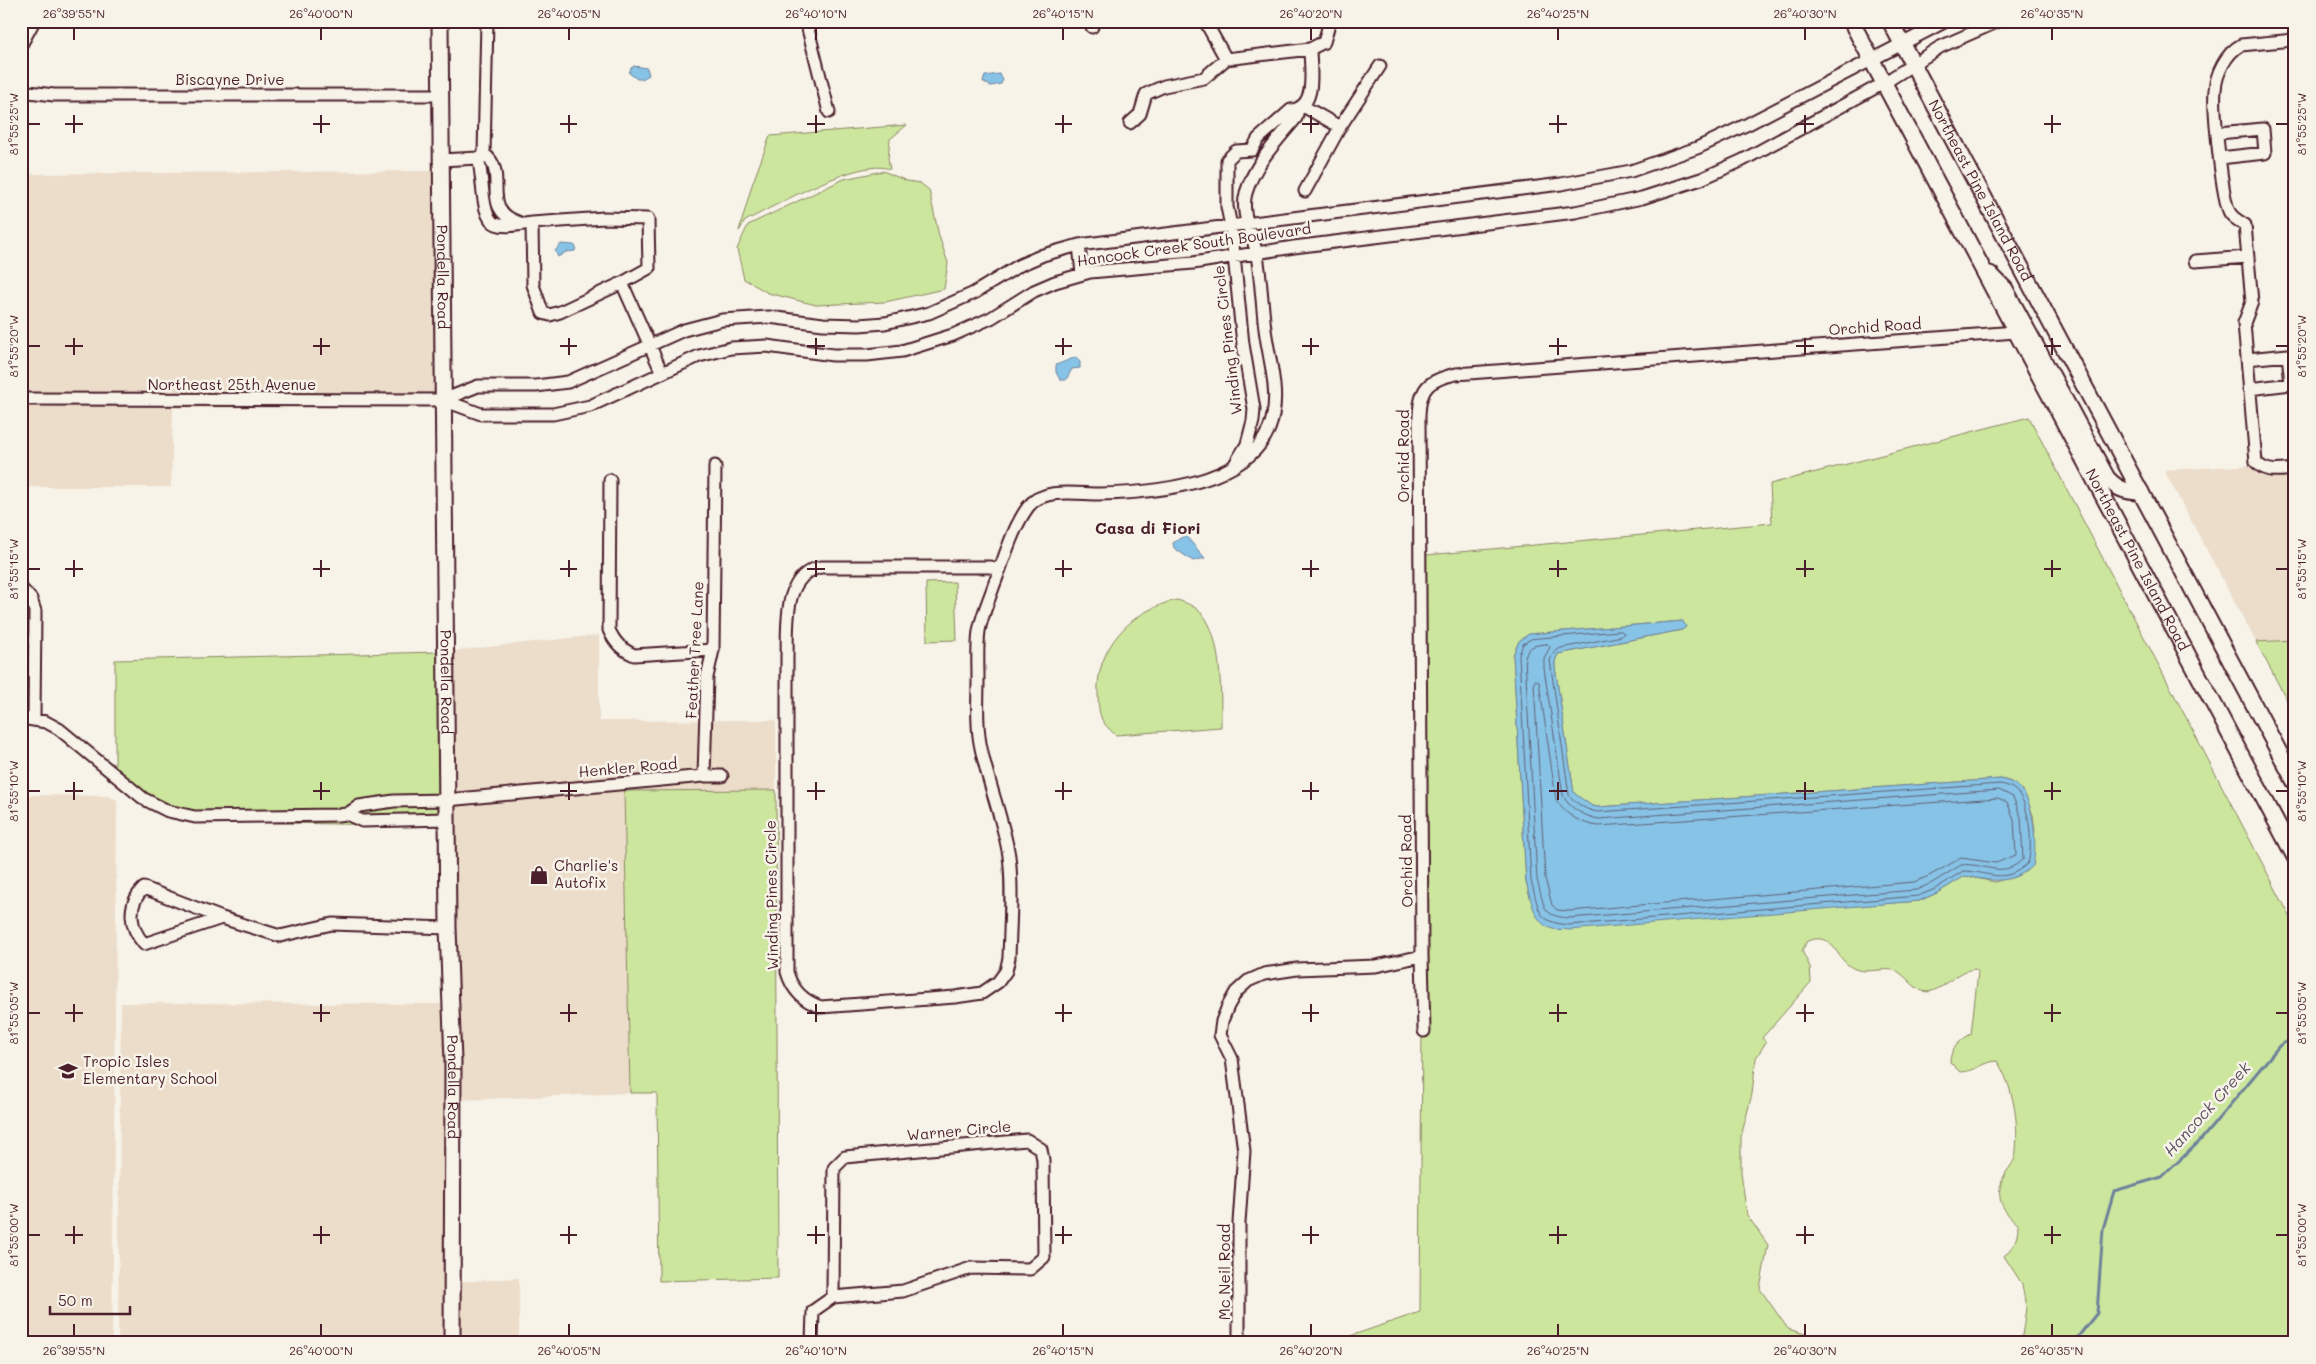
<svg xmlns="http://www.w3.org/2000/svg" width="2316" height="1364" font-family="Mali,sans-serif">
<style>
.built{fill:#ecdcca}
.green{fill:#cce79d;stroke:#8b8364;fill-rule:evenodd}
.water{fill:#86c3e6;stroke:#6e819b}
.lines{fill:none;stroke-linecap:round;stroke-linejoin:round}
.shore{stroke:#626176;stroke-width:1}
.stream{stroke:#6e819b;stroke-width:3}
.minor-casing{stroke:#4a1f2b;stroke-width:15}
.major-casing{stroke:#4a1f2b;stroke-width:19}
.minor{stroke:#f7f3e8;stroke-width:11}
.major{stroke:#f7f3e8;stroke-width:15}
.ticks{fill:none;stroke:#4a1f2b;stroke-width:2}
.labels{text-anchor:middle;stroke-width:5;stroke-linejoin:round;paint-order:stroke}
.street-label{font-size:15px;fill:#4a1f2b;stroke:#f7f3e8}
.poi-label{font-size:15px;fill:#4a1f2b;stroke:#f7f3e8;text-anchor:start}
.neighbourhood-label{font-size:16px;font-weight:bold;fill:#4a1f2b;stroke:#f7f3e8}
.water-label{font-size:16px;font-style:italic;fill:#5c5063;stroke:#f7f3e8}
.neatline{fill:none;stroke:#4a1f2b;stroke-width:2}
.ticks-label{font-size:12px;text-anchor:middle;fill:#4a1f2b}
</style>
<rect width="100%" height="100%" fill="#f7f3e8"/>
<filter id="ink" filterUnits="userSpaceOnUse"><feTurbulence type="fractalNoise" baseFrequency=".02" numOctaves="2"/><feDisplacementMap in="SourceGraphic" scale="10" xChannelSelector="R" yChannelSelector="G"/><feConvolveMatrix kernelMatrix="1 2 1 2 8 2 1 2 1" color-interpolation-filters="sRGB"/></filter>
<g filter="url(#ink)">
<path class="built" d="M435,171l2,224 -416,-2v-219z
M21,404l416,2v1l-264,1 -2,79h-150z
M2295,463v177l-39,2 -92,-172z
M599,635v86l177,-1v70l-152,1 6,302 -171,7 -4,-172 -3,-277z
M21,795l87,1 9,4 -5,543h-91z
M121,1003l324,1 2,57 -2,282h-327z
M519,1278v65h-61v-61z"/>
<path class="green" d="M907,125l-17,14 -2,20 2,10c-30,-12 -115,37 -145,52l-6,10 13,-46 18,-49z
M883,171l24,10 13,2 9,7 10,46 9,27 -4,26 -59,13 -69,3 -48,-12 -24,-14 -7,-30 11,-24 96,-46z
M2029,417l266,509v417h-274l5,-35 -4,-24 -18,-28c10,-10 14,-17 14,-32 -18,-14 -25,-32 -11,-53 5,-7 9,-12 9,-21 3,-29 -3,-64 -19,-89 -14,0 -22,11 -37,11l-10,-10c0,-13 10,-22 21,-28l7,-62 -2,-3c-17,0 -28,17 -44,22 -14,5 -24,-14 -35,-20 -11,-4 -27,2 -39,-1 -25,-7 -20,-40 -51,-29l-5,10 8,16 1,15 -49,56 4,4 -10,16 -4,36 -11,43v36l6,42 21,30 -8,44 28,40 48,14h-506l90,-31 2,-288 -6,-468 356,-33 -2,-39zM1682,621l3,6 -3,3 -124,24 -3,7v6l19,127 18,12 6,1 403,-28 8,2 14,9 10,25 2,17 -16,43 -24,7 -30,-6 -28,17 -18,8 -366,28 -23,-33 -4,-14 -13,-227 6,-14 10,-7z
M955,582l2,58 -30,1 -1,-58z
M1177,600c11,3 22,8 29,19 16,25 15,78 15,108l-105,8c-16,-13 -17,-19 -18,-40 -3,-47 34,-86 79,-95z
M2295,640v75l-39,-73z
M439,652l2,174 -208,-4 -56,-4 -62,-42v-116z
M776,790l2,488 -119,3 -2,-188h-27l-6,-302z"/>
<path class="water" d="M634,66l13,2 2,7 -7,4h-5l-8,-6 2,-5z
M999,74l4,5 -2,5 -10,2 -8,-4 2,-6z
M561,244l13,1 2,2 -1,4 -9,1 -8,5 -3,-6z
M1076,357l4,5v6l-8,1 -6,11h-6l-4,-8v-7z
M1185,535l20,23 -12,3 -19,-13 -1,-5z
M1683,621l3,6 -4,3 -124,24 -3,7v6l19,126 18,13 6,1 403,-28c7,2 15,4 20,10 14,16 16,57 12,77 -23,19 -41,15 -68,10l-28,17 -18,8 -350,29c-5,-1 -11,0 -16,-1 -20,-5 -22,-31 -27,-47l-13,-227 6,-14 10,-7z"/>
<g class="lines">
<path class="shore" d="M1621,631l3,2 -2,3 -61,12 -6,3 -5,9 19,135c7,9 19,16 29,17l402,-28c6,1 13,3 18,9 12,14 15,53 10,70 -25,23 -39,8 -65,8l-28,18 -17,7 -349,29c-34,-3 -29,-15 -38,-44l-12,-226 4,-11 8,-5z
M1547,644l3,3 -6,11v10l19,127c5,13 23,22 36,24l400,-29 14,7 8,20 2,42c-21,21 -39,3 -62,6l-29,18 -16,7 -347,28c-29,-2 -24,-13 -32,-38l-12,-223c4,-12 10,-12 22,-13z
M1536,680l3,2 17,117c7,15 27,26 43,27l399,-28 9,4 7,17 2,36 -20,8 -35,-5 -32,18 -15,6 -345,29 -12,-1 -5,-5 -7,-27 -11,-195z"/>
<path class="stream" d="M2073,1343l24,-30 6,-84 11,-38 48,-14 37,-35 81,-97 15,-7"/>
<g class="minor-casing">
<path id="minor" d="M806,21l23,91
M1091,21l1,6
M1205,21l21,38
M2295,40l-54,5c-15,8 -25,29 -26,45 -2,16 7,111 15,123 3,5 10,9 15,12l7,77 -8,21 12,139c11,12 24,8 39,7
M21,45l13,-24
M21,87l8,5 25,3h387
M1303,106l37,21
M1130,123l10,-9 6,-20 18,-8 40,-8 22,-19 84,-10
M2218,133l45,-4 2,24 -45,5
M484,154c27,19 -7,55 36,69
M478,158c6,18 2,60 18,66 10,4 25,0 36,-1
M441,160l37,-2 6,-4 3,-133
M1305,191l35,-64 40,-61
M1079,245l3,29
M2195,261l53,-4
M622,283l-62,29 -10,3 -7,-2 -10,-28 -1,-62 72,-5 44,1 1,49 -27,15 40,90
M2247,359l41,-4 3,29 -42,5
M21,399l422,1 38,14h72l37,-8 109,-50 32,-8 36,-2 66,9h34l35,-4 51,-16 38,-17 43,-27 21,-9 35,-10 103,-9 101,-16 281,-35 67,-14 59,-19 42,-19 141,-77 56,-36 59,-26
M443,400l35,-14h58l32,-4 116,-52 38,-10 47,-3 54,7 36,1 26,-2 44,-10 45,-20 46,-28 23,-10 36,-10 482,-61 70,-13 66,-23 51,-24 198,-103
M1235,464l12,-20 6,-23 1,-12 -11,-65 -12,-118 -4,-19v-47l9,-9 16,-1 6,-11 33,-29c27,-2 19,-42 19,-61l14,-7 6,-21
M610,480l-1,150c6,13 12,19 25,25l79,-5
M1000,569l-10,-2h-169c-39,8 -33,59 -34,90v315c5,18 16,29 34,35l134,-10 27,-4 16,-11 8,-11 3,-13c1,-34 4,-69 0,-102 -6,-38 -22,-75 -29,-113 -4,-21 -2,-43 -2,-64 0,-16 -1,-33 1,-48 3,-16 10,-31 15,-46 10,-25 18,-56 34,-78 15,-20 49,-13 71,-13 53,-1 146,-9 170,-65 13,-33 0,-67 -4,-100 -3,-24 -4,-50 -8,-74 -4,-21 -17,-40 -11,-62 9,-30 31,-52 50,-75l2,-9
M21,588l10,11 4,12 -1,108
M21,718l25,4 13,7 85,70 24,12 27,6 143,-2 9,-1 12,-8 35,-5 53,-1 257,-24h18
M704,776l3,-99 6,-27 2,-184
M347,814l15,7 85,-2
M222,918l-78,26c-15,-17 -17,-40 0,-56l78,30 58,18 52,-12 116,4
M1424,1031l-2,-75 -3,-541c1,-28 10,-35 37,-41l560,-42
M1027,1140l14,9 2,11 1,97 -14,12 -59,-1 -68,23 -70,6 1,-129 11,-11z
M812,1343l1,-32 20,-14
M1239,1343v-120l5,-72 -12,-92 -12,-24 2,-14 6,-15 8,-14 12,-11 16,-7 33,-5 79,-3 46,-10"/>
</g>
<g class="major-casing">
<g id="major">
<path id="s1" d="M440,21l8,907 5,133 -1,282"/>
<path id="s2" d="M1851,21l444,836"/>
<path id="s3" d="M1890,21l405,761"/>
<path d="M1990,274l15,15 102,189c10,11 19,14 34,14"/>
</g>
</g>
<use href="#minor" class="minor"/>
<use href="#major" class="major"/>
</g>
</g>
<path class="ticks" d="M74,28v12M321,28v12M569,28v12M816,28v12M1063,28v12M1311,28v12M1558,28v12M1805,28v12M2052,28v12M74,115v18M321,115v18M569,115v18M816,115v18M1063,115v18M1311,115v18M1558,115v18M1805,115v18M2052,115v18M28,124h12M65,124h18M313,124h17M560,124h17M807,124h18M1055,124h17M1302,124h17M1549,124h18M1796,124h18M2044,124h17M2276,124h12M74,338v17M321,338v17M569,338v17M816,338v17M1063,338v17M1311,338v17M1558,338v17M1805,338v17M2052,338v17M28,346h12M65,346h18M313,346h17M560,346h17M807,346h18M1055,346h17M1302,346h17M1549,346h18M1796,346h18M2044,346h17M2276,346h12M74,560v17M321,560v17M569,560v17M816,560v17M1063,560v17M1311,560v17M1558,560v17M1805,560v17M2052,560v17M28,569h12M65,569h18M313,569h17M560,569h17M807,569h18M1055,569h17M1302,569h17M1549,569h18M1796,569h18M2044,569h17M2276,569h12M74,782v18M321,782v18M569,782v18M816,782v18M1063,782v18M1311,782v18M1558,782v18M1805,782v18M2052,782v18M28,791h12M65,791h18M313,791h17M560,791h17M807,791h18M1055,791h17M1302,791h17M1549,791h18M1796,791h18M2044,791h17M2276,791h12M74,1004v18M321,1004v18M569,1004v18M816,1004v18M1063,1004v18M1311,1004v18M1558,1004v18M1805,1004v18M2052,1004v18M28,1013h12M65,1013h18M313,1013h17M560,1013h17M807,1013h18M1055,1013h17M1302,1013h17M1549,1013h18M1796,1013h18M2044,1013h17M2276,1013h12M74,1226v18M321,1226v18M569,1226v18M816,1226v18M1063,1226v18M1311,1226v18M1558,1226v18M1805,1226v18M2052,1226v18M28,1235h12M65,1235h18M313,1235h17M560,1235h17M807,1235h18M1055,1235h17M1302,1235h17M1549,1235h18M1796,1235h18M2044,1235h17M2276,1235h12M74,1324v12M321,1324v12M569,1324v12M816,1324v12M1063,1324v12M1311,1324v12M1558,1324v12M1805,1324v12M2052,1324v12"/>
<defs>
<g id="shop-bare" transform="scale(1.5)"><path d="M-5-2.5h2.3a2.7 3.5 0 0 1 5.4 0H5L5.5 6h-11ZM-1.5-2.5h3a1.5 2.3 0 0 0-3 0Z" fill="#4a1f2b" stroke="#f7f3e8" stroke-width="2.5" paint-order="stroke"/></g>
<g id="school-bare" transform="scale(1.5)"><path d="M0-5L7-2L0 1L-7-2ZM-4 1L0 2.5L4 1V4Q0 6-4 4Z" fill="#4a1f2b" stroke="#f7f3e8" stroke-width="2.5" paint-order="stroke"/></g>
</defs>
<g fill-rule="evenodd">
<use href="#shop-bare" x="539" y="875"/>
<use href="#school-bare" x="68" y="1071"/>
</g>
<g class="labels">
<g class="street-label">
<text x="230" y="85">Biscayne Drive</text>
<text dy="5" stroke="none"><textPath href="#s3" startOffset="192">Northeast Pine Island Road</textPath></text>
<text transform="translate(1194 245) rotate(-8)" y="5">Hancock Creek South Boulevard</text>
<text dy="5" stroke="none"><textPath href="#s1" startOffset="256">Pondella Road</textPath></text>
<text transform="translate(1875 327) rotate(-4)" y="5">Orchid Road</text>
<text transform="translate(1228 340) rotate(-97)" y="5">Winding Pines Circle</text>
<text x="232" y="390">Northeast 25th Avenue</text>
<text transform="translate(1404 456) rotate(-90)" y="5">Orchid Road</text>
<text dy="5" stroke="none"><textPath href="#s2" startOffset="610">Northeast Pine Island Road</textPath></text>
<text transform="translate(695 650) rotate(-87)" y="5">Feather Tree Lane</text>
<text dy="5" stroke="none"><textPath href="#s1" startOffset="661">Pondella Road</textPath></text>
<text transform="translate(628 768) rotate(-5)" y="5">Henkler Road</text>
<text transform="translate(1407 861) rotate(-91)" y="5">Orchid Road</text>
<text transform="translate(772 895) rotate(-91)" y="5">Winding Pines Circle</text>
<text dy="5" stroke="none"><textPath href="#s1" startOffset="1066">Pondella Road</textPath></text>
<text transform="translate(959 1131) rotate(-5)" y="5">Warner Circle</text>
<text transform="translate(1225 1272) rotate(-90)" y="5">Mc Neil Road</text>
</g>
<g class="poi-label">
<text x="554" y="871">Charlie's<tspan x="554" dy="17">Autofix</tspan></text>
<text x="83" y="1067">Tropic Isles<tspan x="83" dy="17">Elementary School</tspan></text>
</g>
<g class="neighbourhood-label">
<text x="1148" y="534">Casa di Fiori</text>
</g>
<g class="water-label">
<text transform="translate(2207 1109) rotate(-48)" y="6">Hancock Creek</text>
</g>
</g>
<rect width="2316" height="1364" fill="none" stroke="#f7f3e8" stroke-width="55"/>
<path d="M50 1306v8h80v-8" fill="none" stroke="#4a1f2b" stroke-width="2.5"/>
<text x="58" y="1306" font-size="15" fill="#4a1f2b" stroke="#f7f3e8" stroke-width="4" paint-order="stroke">50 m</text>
<rect x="28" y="28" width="2260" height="1308" class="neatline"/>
<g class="ticks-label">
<text x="74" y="18">26°39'55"N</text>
<text x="321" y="18">26°40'00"N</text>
<text x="569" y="18">26°40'05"N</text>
<text x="816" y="18">26°40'10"N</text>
<text x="1063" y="18">26°40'15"N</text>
<text x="1311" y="18">26°40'20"N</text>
<text x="1558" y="18">26°40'25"N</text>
<text x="1805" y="18">26°40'30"N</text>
<text x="2052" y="18">26°40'35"N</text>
<text transform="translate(2302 124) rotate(-90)" y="4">81°55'25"W</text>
<text transform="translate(14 124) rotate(-90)" y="4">81°55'25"W</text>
<text transform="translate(2302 346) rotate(-90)" y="4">81°55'20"W</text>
<text transform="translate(14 346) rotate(-90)" y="4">81°55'20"W</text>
<text transform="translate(2302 569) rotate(-90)" y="4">81°55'15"W</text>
<text transform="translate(14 569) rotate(-90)" y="4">81°55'15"W</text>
<text transform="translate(2302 791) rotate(-90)" y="4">81°55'10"W</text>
<text transform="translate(14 791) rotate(-90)" y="4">81°55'10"W</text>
<text transform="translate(2302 1013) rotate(-90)" y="4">81°55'05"W</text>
<text transform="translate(14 1013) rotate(-90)" y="4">81°55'05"W</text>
<text transform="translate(2302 1235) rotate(-90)" y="4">81°55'00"W</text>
<text transform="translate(14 1235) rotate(-90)" y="4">81°55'00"W</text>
<text x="74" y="1355">26°39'55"N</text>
<text x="321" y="1355">26°40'00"N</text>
<text x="569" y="1355">26°40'05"N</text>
<text x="816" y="1355">26°40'10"N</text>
<text x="1063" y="1355">26°40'15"N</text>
<text x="1311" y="1355">26°40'20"N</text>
<text x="1558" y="1355">26°40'25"N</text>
<text x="1805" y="1355">26°40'30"N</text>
<text x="2052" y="1355">26°40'35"N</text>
</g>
</svg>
